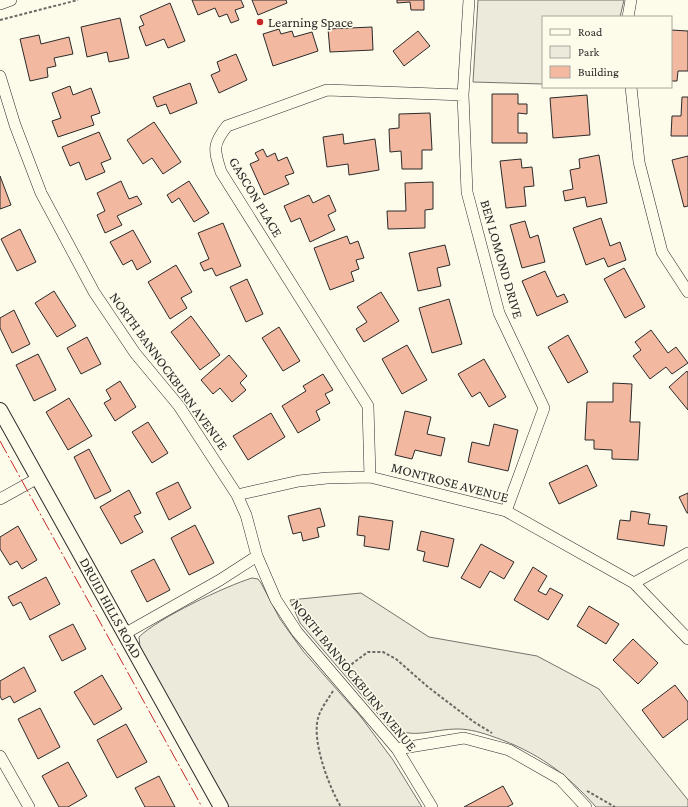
<svg xmlns="http://www.w3.org/2000/svg" width="688" height="807" font-family="'Crimson Pro',serif">
<style>
.green{fill:#ecebdb;stroke:#74746e}
.building{fill:#f2b8a0;stroke:#2b2b2b}
.lines{fill:none;stroke-linecap:round;stroke-linejoin:round}
.minor-casing{stroke:#2b2b2b;stroke-width:12}
.tertiary-casing{stroke:#2b2b2b;stroke-width:16}
.path{stroke:#6a6964;stroke-width:2;stroke-dasharray:3 2;stroke-linecap:butt}
.minor{stroke:#fdfbea;stroke-width:11}
.tertiary{stroke:#fdfbea;stroke-width:14}
.power{stroke:#c62828;stroke-width:1;stroke-dasharray:14 3 2 3;stroke-linecap:butt}
.poi-dot{fill:#c62828;stroke:#fdfbea;stroke-width:1.5}
.labels{text-anchor:middle;stroke-width:3;stroke-linejoin:round;paint-order:stroke}
.poi-label{font-size:14px;fill:#2b2b2b;stroke:#fdfbea;text-anchor:start}
.street-label{font-size:14px;fill:#2b2b2b;stroke:#fdfbea}
</style>
<rect width="100%" height="100%" fill="#fdfbea"/>
<path class="green" d="M478,0h146l-4,17h-77v67l-70,-2z
M252,578l6,1 3,4 19,36 23,32 58,66 32,43 29,47h-194l-88,-159 -1,-11c19,-19 87,-51 113,-59z
M361,593l68,44 108,19 62,33 89,111v7h-92c-30,-34 -59,-55 -102,-70 -11,-4 -24,-8 -36,-8 -27,0 -43,11 -69,-2l-89,-104 -10,-23z"/>
<path class="building" d="M192,0h49l3,7 -9,3 4,10 -8,3 -4,-9 -8,3 -4,-9 -17,7z
M252,0h34l1,3 -29,12z
M397,0h27v10h-13l-1,-8 -13,1z
M170,3l15,38 -17,7 -4,-9 -18,7 -7,-19 5,-2 -4,-9z
M120,18l9,40 -20,4 -2,-10 -20,5 -6,-30z
M372,27l1,23 -43,2 -2,-23z
M279,29l2,5 11,-3 2,6 18,-5 6,19 -45,15 -10,-32z
M671,30l17,1v40h-10l-1,10h-6z
M418,31l12,15 -26,20 -11,-15z
M39,35l2,9 28,-7 4,17 -19,4 2,8 -9,2 1,9 -18,4 -10,-42z
M236,54l11,26 -28,13 -8,-18 9,-4 -3,-9z
M190,83l7,20 -27,11 -4,-10 -9,3 -4,-10z
M70,86l3,9 18,-7 9,25 -9,3 3,9 -36,12 -6,-16 9,-3 -9,-25z
M492,94h26v10h9v10l-9,-1v20h9v10h-35z
M587,95l3,40 -37,3 -3,-40z
M682,97h6v39h-17l1,-20h9z
M430,113l2,37h-10v19h-20l-1,-18 -11,1 -1,-23 10,-1v-14z
M154,122l27,40 -18,12 -11,-16 -9,6 -16,-24z
M99,132l12,27 -10,4 4,9 -19,8 -7,-18 -9,4 -8,-19z
M343,134l1,10 31,-5 4,31 -30,5 -1,-11 -21,3 -4,-30z
M263,149l4,8 8,-4 3,8 9,-4 7,16 -9,3 4,8 -25,11 -14,-31 9,-4 -4,-7z
M599,155l8,48 -20,4 -2,-10 -20,4 -2,-10 10,-2 -3,-19 10,-2 -1,-9z
M688,156v50l-4,1 -12,-47z
M521,159l1,9 10,-1 2,19 -10,1 2,19 -20,2 -6,-47z
M0,176l11,29 -11,4z
M121,181l8,18 8,-3 5,8 -25,12 5,9 -17,8 -8,-18 8,-4 -8,-18z
M189,181l20,32 -15,9 -15,-24 -7,5 -5,-8z
M433,182v27l-8,1v18l-37,1 -1,-18h19l-1,-28z
M309,195l4,8 16,-8 7,16 -8,4 7,15 -25,12 -10,-24 -9,4 -7,-16z
M601,218l9,28 10,-4 6,18 -18,7 -4,-9 -18,7 -13,-37z
M525,221l5,17 8,-3 7,27 -23,6 -12,-43z
M223,223l18,43 -25,10 -4,-8 -8,3 -4,-8 9,-4 -11,-26z
M20,229l16,33 -19,9 -16,-32z
M133,230l18,32 -14,8 -5,-10 -9,5 -13,-23z
M347,236l3,8 8,-3 6,17 -8,2 3,9 -8,3 3,9 -24,9 -16,-42z
M445,245l5,20 -13,3 4,18 -23,5 -9,-38z
M176,265l16,27 -11,6 6,10 -17,11 -22,-37z
M624,268l21,39 -20,11 -21,-39z
M545,271l12,26 7,-3 4,8 -31,14 -15,-35z
M247,279l16,35 -17,8 -16,-35z
M54,291l22,35 -19,11 -22,-34z
M381,292l18,29 -35,21 -8,-13 11,-7 -10,-15z
M449,299l13,45 -30,9 -13,-45z
M14,310l16,34 -18,9 -12,-25v-10z
M191,316l29,39 -20,15 -29,-38z
M279,327l21,34 -17,10 -21,-33z
M651,330l17,23 8,-6 12,16 -16,11 -6,-7 -16,12 -17,-23 8,-6 -6,-8z
M568,335l20,37 -20,11 -20,-36z
M87,337l14,27 -20,10 -14,-26z
M407,345l20,35 -25,14 -20,-35z
M38,354l18,36 -22,11 -18,-36z
M229,355l18,21 -7,7 6,7 -14,12 -12,-14 -7,6 -12,-14z
M484,359l22,38 -17,10 -9,-15 -8,5 -14,-23z
M687,371l1,2v37l-19,-23z
M323,374l10,16 -8,4 5,9 -14,8 4,9 -22,13 -16,-27 24,-15 -3,-5z
M120,381l16,26 -21,14 -11,-18 7,-4 -5,-9z
M613,383l19,1 -2,38h10l-2,38 -26,-1v-9l-18,-1v-9h-9l2,-38h26z
M69,398l23,38 -24,14 -22,-38z
M405,411l26,6 -4,17 18,4 -4,18 -26,-6 -3,9 -17,-4z
M271,413l14,24 -37,23 -15,-24z
M148,422l20,31 -16,10 -20,-31z
M494,424l24,6 -10,41 -40,-9 4,-20 17,4z
M89,449l22,42 -16,8 -21,-42z
M587,465l10,21 -38,18 -10,-21z
M178,482l13,26 -22,12 -13,-27z
M129,490l12,23 -7,3 9,16 -22,12 -21,-37z
M688,493v20h-1l-8,-16z
M320,508l5,18 -8,2 2,9 -16,4 -2,-9 -8,2 -5,-18z
M631,511l19,3 -2,10 19,2 -3,20 -47,-7 3,-19 10,1z
M359,516l34,5 -4,29 -25,-4 1,-10 -8,-1z
M195,525l19,38 -25,12 -18,-37z
M18,526l19,34 -15,9 -5,-8 -7,4 -10,-16v-12z
M421,531l33,8 -6,28 -25,-6 2,-9 -8,-2z
M481,544l33,18 -10,17 -14,-8 -10,17 -19,-10z
M154,559l16,31 -23,12 -16,-31z
M533,567l14,9 -9,15 8,4 4,-7 13,7 -15,25 -34,-20z
M46,577l14,27 -30,16 -9,-18 -8,4 -5,-9z
M589,606l30,18 -13,20 -29,-18z
M73,624l13,25 -24,12 -13,-25z
M633,639l25,24 -20,21 -25,-24z
M24,667l12,24 -22,12 -4,-7 -8,4 -2,-4v-15z
M102,675l20,34 -28,16 -20,-33z
M675,685l13,17v17l-25,19 -21,-28z
M40,708l20,39 -22,12 -20,-40z
M126,724l21,38 -30,16 -20,-38z
M68,762l19,34 -19,11h-9l-17,-31z
M159,776l16,31h-30l-10,-19z
M503,786l10,18 -6,3h-43z"/>
<g class="lines">
<g class="minor-casing">
<path id="minor" d="M469,0l-6,95 4,97 32,121 45,95 -38,103
M0,4l11,-4
M628,17l3,-17
M0,76l15,49 26,68 22,41 31,58 41,61 44,53 58,89 9,20 11,41 19,44 21,32 100,117 35,58
M631,87l8,75 23,90 26,40
M370,477l-2,-71 -147,-234c-7,-22 -9,-27 6,-46l100,-36 136,5
M237,495l62,-14 28,-3 43,-1 136,34 128,72 54,56
M0,499l38,-21
M634,583l54,-30
M126,633l94,-53 37,-24
M397,749l67,-11 45,12 51,29 26,28
M0,756l29,51"/>
</g>
<g class="tertiary-casing">
<path id="tertiary" d="M0,410l221,397"/>
</g>
<path class="path" d="M0,20l78,-20
M345,672l8,-9 15,-11h15l13,7 32,28 46,35 18,11
M333,691c-5,8 -11,16 -14,24 -9,23 10,72 22,92
M587,791l28,16"/>
<use href="#minor" class="minor"/>
<use href="#tertiary" class="tertiary"/>
<path class="power" d="M0,441l202,366"/>
</g>
<circle class="poi-dot" cx="260" cy="22" r="4"/>
<g class="labels">
<g class="poi-label">
<text x="268" y="27">Learning Space</text>
</g>
<g class="street-label">
<text transform="translate(256 197) rotate(59)" y="5">GASCON PLACE</text>
<text transform="translate(502 259) rotate(74)" y="5">BEN LOMOND DRIVE</text>
<text transform="translate(169 371) rotate(54)" y="5">NORTH BANNOCKBURN AVENUE</text>
<text transform="translate(450 482) rotate(15)" y="5">MONTROSE AVENUE</text>
<text transform="translate(111 608) rotate(61)" y="5">DRUID HILLS ROAD</text>
<text transform="translate(354 675) rotate(51)" y="5">NORTH BANNOCKBURN AVENUE</text>
</g>
</g>
<rect x="542" y="16" width="130" height="72" fill="#fdfbea" stroke="#a9a89e"/>
<rect x="550" y="29" width="20" height="6" fill="#fdfbea" stroke="#a9a89e"/>
<text x="578" y="36" font-size="12" fill="#2b2b2b">Road</text>
<rect x="550" y="46" width="20" height="12" fill="#ecebdb" stroke="#a9a89e"/>
<text x="578" y="56" font-size="12" fill="#2b2b2b">Park</text>
<rect x="550" y="66" width="20" height="12" fill="#f2b8a0" stroke="#a9a89e"/>
<text x="578" y="76" font-size="12" fill="#2b2b2b">Building</text>
</svg>
